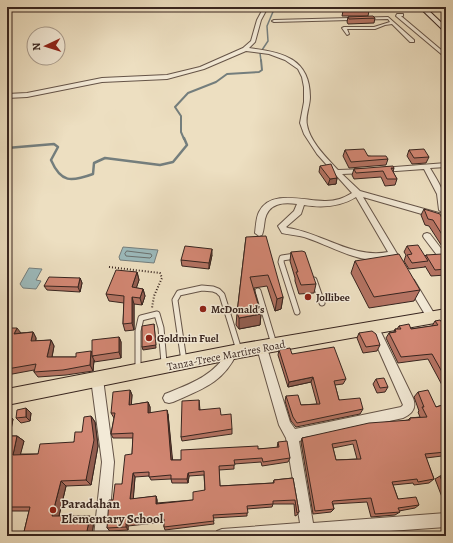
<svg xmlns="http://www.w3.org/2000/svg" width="453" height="543" font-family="Alegreya,serif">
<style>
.water{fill:#9cbabc;stroke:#747e7d}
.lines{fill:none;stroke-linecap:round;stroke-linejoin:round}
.shore{stroke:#6a706e;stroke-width:1}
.stream-far2{stroke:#747e7d;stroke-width:1.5}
.stream-far1{stroke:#747e7d;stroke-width:2}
.stream{stroke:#747e7d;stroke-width:2.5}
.lane-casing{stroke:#655448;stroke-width:7}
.street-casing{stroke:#655448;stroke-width:2}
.secondary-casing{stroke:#38251f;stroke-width:2}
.primary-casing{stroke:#38251f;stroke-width:2}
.path{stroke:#38251f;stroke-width:2;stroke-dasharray:1 2;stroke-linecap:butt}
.lane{stroke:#f3ead7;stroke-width:5}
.street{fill:#f3ead7;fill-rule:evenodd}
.secondary{fill:#f3ead7;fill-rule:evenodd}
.primary{fill:#eddfc1;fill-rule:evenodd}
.wall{fill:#b47362;stroke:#38251f;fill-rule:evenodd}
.shaded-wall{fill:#925e50;stroke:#38251f}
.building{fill:#d18672;stroke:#38251f;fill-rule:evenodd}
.poi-dot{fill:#8f2418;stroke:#f3ead7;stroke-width:1.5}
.labels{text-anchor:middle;stroke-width:3;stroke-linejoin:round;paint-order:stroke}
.poi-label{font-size:11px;font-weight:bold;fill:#38251f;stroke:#f3ead7;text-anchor:start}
.street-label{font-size:11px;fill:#38251f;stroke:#f3ead7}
.near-poi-label{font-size:13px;font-weight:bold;fill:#38251f;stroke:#f3ead7;text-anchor:start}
</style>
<rect width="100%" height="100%" fill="#eddfc1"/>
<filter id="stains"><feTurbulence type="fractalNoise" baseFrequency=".005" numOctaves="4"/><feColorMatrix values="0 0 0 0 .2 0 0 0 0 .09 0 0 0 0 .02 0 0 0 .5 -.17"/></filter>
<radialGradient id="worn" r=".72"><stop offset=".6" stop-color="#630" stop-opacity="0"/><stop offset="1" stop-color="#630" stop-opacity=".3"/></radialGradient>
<path class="water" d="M123,247l35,3 -4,13 -34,-3 -1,-3z
M29,268l13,1 -6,11 5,1 -5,8 -13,-1 -3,-4z"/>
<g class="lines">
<path class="shore" d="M127,251l24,3 1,2 -2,2 -24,-2 -1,-2z"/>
<path class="stream-far2" d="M261,61l-1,-8 8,-12 -1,-15 8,-19"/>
<path class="stream-far1" d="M184,139l-3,-7v-16l-6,-9 13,-14 28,-11 11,-8 32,-2 3,-2 -1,-10"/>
<path class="stream" d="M7,148l47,-4 4,3 -7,13c10,23 20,22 42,14l1,-11 11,-5 55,7 13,-3 14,-17 -3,-7"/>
<g class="lane-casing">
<path id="lane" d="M295,256l-13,2 -1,4 16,50
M314,280l8,23
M258,291l16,53
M184,361l-9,-61 4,-7 23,-5 11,1 5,2 4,4 17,55
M138,368v-37l3,-13 16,-4 4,14 3,35"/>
</g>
<g class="street-casing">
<path id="street" d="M264,7h4l-7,13 -6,22 -6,6c33,4 61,10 61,49 0,9 -5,19 -3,28 3,17 20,33 31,45l30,-1v4h-3l-23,1 18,17 86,24v6l-83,-24 39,65 1,2 -1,2h-6l-5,-8c-30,8 -57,-11 -84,-20 -8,-3 -17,-3 -25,-5l-4,-7 16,-15 3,-7c-14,-2 -28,-1 -32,15 -1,5 -1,11 -3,16l-3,1 -4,-3c1,-7 1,-15 4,-21 12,-24 48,-10 67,-11 10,0 18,-3 26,-8l-35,-39 -13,-20 -4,-11 4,-21v-15l-2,-10 -4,-8 -13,-9 -16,-6 -23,-3 -42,18 -37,10 -65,3 -75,15 -20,1v-4l20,-1 75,-15 65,-3 33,-8 43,-19 8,-7 6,-21zM356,197l32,55c-35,7 -66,-19 -100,-24l-2,-1 15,-13 3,-9c18,3 36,2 52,-8z
M373,7h4l2,2h67v2h-68z
M397,14h6v2h-2l45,38v4l-50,-42z
M388,17l26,23v2h-4l-18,-18 -7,1 -10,4h-28l2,5 -2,1 -5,-7 2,-1h30l16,-5 -2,-3 -114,3 -2,-1 2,-1z
M446,163v4l-16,1c9,15 16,25 16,43l-3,2 -4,-3 -2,-16 -13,-25 -42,3 -4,-2 4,-2z
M427,233l3,1 16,21v9l-3,-1 -19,-25 -1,-2 1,-2z
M411,279l3,1 21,35 11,4v14l-4,-1 -4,-7 -9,-4 -23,-38 2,-3z
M374,324l4,1 1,3 34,70c4,10 -1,16 -10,20l-104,23 14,82 133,-10v14l-127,9h-104l2,-5 5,-2 78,-6 -14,-85 -7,-13 -22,-77 1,-3 4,-2 4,2 1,3 23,74 5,7 106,-22 2,-2 -34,-77 1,-3z
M232,348l4,2 1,3c-14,30 -35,36 -64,49l-4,1 -4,-1 -2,-4 2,-4c25,-10 51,-19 63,-44z
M97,374l4,1 2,4 11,83 -6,74h-14l8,-74 -11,-83 2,-4z"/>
</g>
<g class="secondary-casing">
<path id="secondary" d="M419,7h6l21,20v6z"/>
</g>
<g class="primary-casing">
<path id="primary" d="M446,309v12l-207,37 -232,47v-16l232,-45z"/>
</g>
<path class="path" d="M109,267l51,6 2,5 -8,18 -2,12"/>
<use href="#lane" class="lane"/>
<use href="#street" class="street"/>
<use href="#secondary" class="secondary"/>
<use href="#primary" class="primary"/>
</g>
<path class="wall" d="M343,11h26l-1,5h-26z
M348,17l27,1 -1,5 -26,1 -1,-2z
M345,150l23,6 20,3 -2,6 -37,3 -6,-12z
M409,150l20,7 -3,6 -14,1 -5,-8z
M320,166l17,12 -1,6 -8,1 -9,-13z
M394,168l-1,4 4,7 -2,6 -10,1 -4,-9 -27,2 -2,-4 2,-6z
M424,209l20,14h2v28h-1l-16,-25 -4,-1 -4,-10z
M246,237l37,60 -2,12 -6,2 -8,-25 -13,2 7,26 -1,11 -21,4 -3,-4 1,-12z
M407,246l18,10 1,-1 20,4v16l-15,1 -6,-10v1l-16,2 -5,-8 2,-6 -2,-3z
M291,252l25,32 -2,9 -15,1 -4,-13v-3l-5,-17z
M212,255l-3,14 -27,-3 -1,-6z
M355,261l65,29 -6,11 -45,7 -18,-35z
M137,272l2,8 -3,8 7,1 2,7 -3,9 -8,-1v26l-9,1 -2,-7 1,-21 -15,-2 -3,-7z
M80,278l2,5 -2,9 -33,-2 -3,-4z
M435,321l11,7v56l-4,1 -14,-26 -30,4 -12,-25 3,-5 5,-1 1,-3h2l2,-3 12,3 21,-3z
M7,328l13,5 13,-1 3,6v3l15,-1 3,6 -2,11h24l16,-5 27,-15 2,5v16l-27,4v-2l-1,11 -27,4 -28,2 -4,-5v-2l-27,5z
M359,333l21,12 -3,6 -14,2 -6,-15z
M279,350l13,4 54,25 -3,5 -8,1 4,15 24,9 -3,5 -64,13 -5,-6 -6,-20 1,-5 15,9 16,-1 -6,-22 -23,5 -10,-32z
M376,379l12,8 -3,5 -8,1 -4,-9z
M130,390l2,5 -1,10 17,-3 2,5v6l18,1 4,46h9l77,-11 19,-1 1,-6 12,16 -2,4 -26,4 -1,-4 -27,2v5l-15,1 1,16 53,-3 1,-3 19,-2 6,34 -2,3 -2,1 -1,-12h-21l-1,3 -25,2v7l-34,2 1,6 -49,6 -1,-3v-5l-36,4v4l-18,1 -3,-3 6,-28 9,-16 10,-30 1,-16h-20l-2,-4 3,-16 -3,-5zM204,475l1,15 -12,10 -36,3v-3l-1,-4 -23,3 2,-22 14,-1 2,4 20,-1 1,4h16l1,-7z
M418,392l18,15 10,-3v62l-4,-10 -16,2 8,21 -5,4 -15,2 -1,-2 -20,2 5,14 21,6 -4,3 -16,3 1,1 -5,3 -24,2 -4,-15 -34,2 1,5 -3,3 -18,2 -12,-72 1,-4 106,-18 2,-2 10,-1 -2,-5 1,-1 -5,-14zM353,444l4,15 -21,1 -3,-12z
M199,400l1,10 21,5 11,14v5l-50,7 -1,-4z
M26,408l5,5 -1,8 -9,2 -5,-5z
M7,413l6,6 -3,17h7l7,5 -4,13h18l36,-12 8,-10 9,-16 4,6 3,24 -7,39 -25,1 -7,30 35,3 -2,17h-69l6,-25h-22z
M446,475v22h-4l-7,-18 5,-3z"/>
<path class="shaded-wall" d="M337,178l-1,6 -8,1 2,-6z
M212,249v6l-3,14v-6z
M137,272l2,8 -5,15 -2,-8z
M80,278l2,5 -2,9 -2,-5z
M143,289l2,7 -3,9 -2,-7z
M132,297l2,7v26l-2,-7z
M283,297l-2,12 -6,2 2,-12z
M261,314l-1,11 -21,4v-11z
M154,324l2,24 -13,2 -1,-3z
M17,328l4,5 -7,1z
M33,332l3,6 -2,9 -3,-6z
M119,337l2,5v16l-2,-6z
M51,340l3,6 -3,16 -4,-5z
M91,351l3,5h-2l2,4 -1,11 -3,-6z
M313,377l-2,5 -23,5 1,-5z
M130,390l2,5 -1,15 -2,-5z
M148,402l2,5v11l-2,-5z
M26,408l5,5 -1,8 -4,-4z
M167,410l1,4 5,50 -2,-4z
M7,413l6,6 -5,23 -1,-1z
M91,416l4,6 3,24 -7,39 -5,-5z
M17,436l7,5 -5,19 -6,-5z
M133,473l2,4 -2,26 -3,-4z
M188,473l1,3 -1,7 -1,-4z
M61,481l5,5 -8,34 -6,-4z
M156,496l1,4v7l-1,-3z
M90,516l4,3 -2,17h-6z
M126,523l2,3v4l-2,-3z"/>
<path class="building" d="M369,10v1h-26z
M373,16l2,2 -26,1 -1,-2z
M364,149l4,7h18l2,3 -37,3 -6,-12z
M424,149l5,8 -15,1 -5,-8z
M331,164l6,14 -7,1 -10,-13z
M393,166l1,2h-3l6,11h-10l-4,-8 -27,2 -2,-4z
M424,209l16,5 4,9h2v18l-13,-21 -5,-1z
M266,236l17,61 -6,2 -9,-24 -18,2 11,37 -22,4 -2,-5 9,-76z
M418,245l10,16 -16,2 -5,-8 5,-1 -5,-8z
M185,246l27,3 -3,14 -28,-3z
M302,251l3,1 11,32 -15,1 -5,-13h2l-7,-20z
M399,254l21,36 -46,7 -19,-36z
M442,254l4,5v10l-11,1 -9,-15z
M116,270l21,2 -5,15 11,2 -3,9 -8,-1v26l-9,1 1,-28 -18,-2z
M49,277l31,1 -2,9 -34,-1z
M440,320l6,8v51l-14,-25 -31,3 -12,-24 7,-1 -1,-3h6l-2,-3 10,-2 2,5 27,-4 -3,-4z
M154,324l2,21 -14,2v-21z
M7,328h10l-3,6 19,-2 -2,9 20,-1 -4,17h29v-4l15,-2 -1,14 -27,5 -29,2 2,-8 -29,5z
M372,331l4,3 4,11 -14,2 -7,-14z
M119,337v15l-27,4v-16z
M334,347l12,32 -12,2 5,19 21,-2 3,11 -66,14 -4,-6 -7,-21 12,-1 3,10 19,-1 -7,-27 -24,5 -10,-32 11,-2 2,6z
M384,378l4,9 -8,1 -4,-9z
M130,390l-1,15 19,-3v11l19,-3 4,50h10v-10l77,-4v3l21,-2 -1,-5 9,-1 3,17 -27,4 -1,-4 -28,2 1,5 -16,1 1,20 54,-3v-3l19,-2 6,34 -2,1 -2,-13 -22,1v3l-26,2 1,7 -35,2 1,6 -50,6v-8l-38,4v4l-19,1 2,-28h4l2,-16h7l3,-29 7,-1 1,-21 -22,1 4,-21h-4l2,-21zM204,471l1,19 -12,2v8l-37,4v-8l-26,3 3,-26 16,-1v5l22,-2v4h16l1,-6z
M428,390l8,17 10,-3v48l-21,2 9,25 -16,3 -1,-3 -25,3 6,17 18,-2 3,8 -21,3 2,4 -25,2 -4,-16 -38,3 -1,1 2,7 -19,2 -13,-73 67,-15 41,-3v-2l17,-1 -5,-10h2l-6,-15zM356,440l5,19 -25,1 -4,-16z
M199,400v10l21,-2 1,7 10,-1 1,15 -51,8 1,-36z
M26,408v9l-10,1 1,-8z
M91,416l3,24 -8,40 -25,1 -9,35h38l-4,20h-63l7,-29h-23v-71h10l-4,19 25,-1 2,-10 34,-2 1,-10h7l2,-15z
M446,475v16l-6,-15z"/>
<g class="poi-dot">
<circle cx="308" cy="297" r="4"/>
<circle cx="203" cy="309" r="4"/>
<circle cx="149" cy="338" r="4"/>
<circle cx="53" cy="510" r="4"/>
</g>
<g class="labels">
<g class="poi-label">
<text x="316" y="301">Jollibee</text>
<text x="211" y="313">McDonald's</text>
<text x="157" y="342">Goldmin Fuel</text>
</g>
<g class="street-label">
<text transform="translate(226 355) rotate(-11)" y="4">Tanza-Trece Martires Road</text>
</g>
<g class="near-poi-label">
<text x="61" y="508">Paradahan<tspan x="61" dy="15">Elementary School</tspan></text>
</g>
</g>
<rect width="453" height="543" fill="none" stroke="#eddfc1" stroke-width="24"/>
<rect x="8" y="8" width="437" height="527" fill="none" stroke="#38251f" stroke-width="2"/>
<rect x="12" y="12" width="429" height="519" fill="none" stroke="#38251f"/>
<g transform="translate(46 46) rotate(266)"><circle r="19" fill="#f3ead7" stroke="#a89b8d"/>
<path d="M0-3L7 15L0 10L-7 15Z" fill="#8f2418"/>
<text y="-6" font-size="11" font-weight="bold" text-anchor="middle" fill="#38251f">N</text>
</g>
<rect width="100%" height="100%" filter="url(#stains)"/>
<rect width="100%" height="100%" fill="url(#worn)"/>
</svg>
